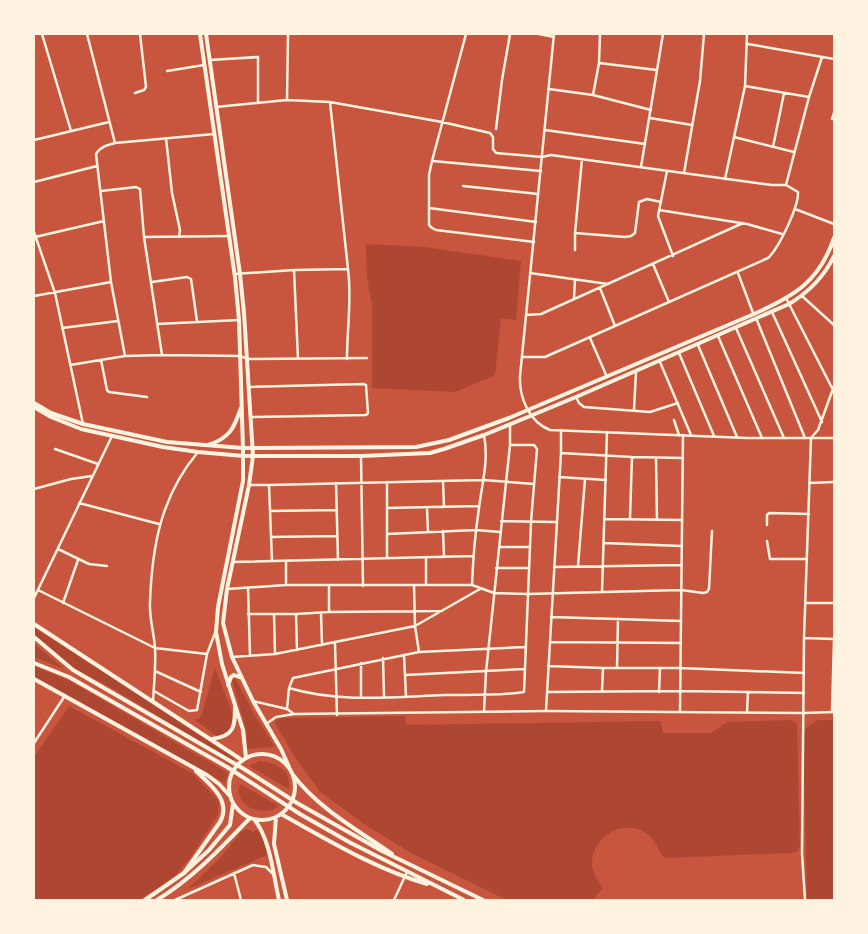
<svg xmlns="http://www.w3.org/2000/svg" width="868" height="934" font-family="Montserrat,sans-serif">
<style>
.green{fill:#ae4732}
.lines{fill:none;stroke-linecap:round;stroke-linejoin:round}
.minor{stroke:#fff3e0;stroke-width:2.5}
.tertiary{stroke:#fff3e0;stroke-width:2.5}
.primary{stroke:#fff3e0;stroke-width:4}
.trunk{stroke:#fff3e0;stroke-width:4}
</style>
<rect width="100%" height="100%" fill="#c8553d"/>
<path class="green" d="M366,244l58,3 97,14 -5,59 -15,-2 -6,57 -40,17 -83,-4v-83l-5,-27z
M34,627l201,131 -2,3 -122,-73 -34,-18 -43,-35z
M34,644l30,25 -30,-12z
M34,666l36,15 158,92 -3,10 -191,-107z
M215,668l18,47 1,11 -5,6 -11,5 -24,-18h5l3,-5z
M235,678l20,38 20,31 -28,2v-16l-15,-53z
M69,706l123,67 27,28 -1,14 -28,43 -14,17 -11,9 -27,16h-104v-143z
M405,716l1,9 255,-4 2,12h48l13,-9 6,-2 60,-2 5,2 2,3 3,121 -2,5 -7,2 -126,5c-8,-6 -8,-20 -21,-26 -24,-13 -52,6 -52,32 0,10 7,16 10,25l-9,11h-86l-94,-46 -46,-28 -47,-34 -24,-33 -21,-36 2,-4 4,-1z
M818,720h16v180h-27l-4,-168 6,-7z
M260,761c17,2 31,9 29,28l-40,-23z
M240,784l39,22c-15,13 -47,0 -39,-22z
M247,829l6,3 5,-3 5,8 4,18 -79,34 33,-32 21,-26z"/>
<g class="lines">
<path class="minor" d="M42,34l29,97
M87,34l28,109
M466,34l-34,127 -3,14v50l3,3 4,2 98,12
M539,34l15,3
M748,44l86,15
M210,60l48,-3v45
M599,63l58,7
M167,71l37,-6
M745,86l64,11
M549,89l44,6 58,15
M135,93l9,-3 2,-3 -6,-53
M593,95l6,-32 1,-29
M287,100l1,-66
M216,107l71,-7 43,2 112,20 48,11 3,4v12l3,4 46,4 9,-2 221,30h14l12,7c1,14 -19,56 -30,66l-223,99h-23
M650,118l42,7
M832,119l2,-6
M496,129l6,-49 8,-46
M545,130l100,14
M734,137l60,15
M166,138l6,55 8,37 -1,7
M34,140l75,-18
M773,147l11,-54
M433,161l108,10
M641,167l22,-133
M667,171l-9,45 15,40
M684,173l16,-92 4,-47
M725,179l20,-93 2,-52
M34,182l63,-16
M786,185l23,-88 13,-40
M463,186l75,8
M101,191l35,-4 4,2 4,48 18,118
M429,208l107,14
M795,209l39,15
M659,210l88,14 35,10
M34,232l21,61 28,131
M575,233l50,4 6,-1 4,-3 4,-31 8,-3 14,3
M35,237l69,-16
M144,237l86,-1
M575,250v-17l7,-74
M653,264l16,38
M294,270l4,89
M530,273l78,11
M738,273l15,40
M234,274l60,-4 54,-1 -18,-167
M152,282l35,-5 4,2 6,42
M600,288l15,38
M34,296l77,-14
M802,296l32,29
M574,298l1,-18
M786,298l46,90
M772,312l50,110
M526,315l15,-1 202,-91
M756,318l49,120
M157,324l82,-4
M62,328l56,-7
M736,328l48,110
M718,336l44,102
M590,338l17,39
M698,345l39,92
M679,353l35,83
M125,356l-14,-74 -15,-128c4,-7 11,-9 19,-11l99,-9
M347,359c0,-31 5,-60 1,-90
M101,360l6,30 2,2 38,5
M660,362l31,73
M70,365l55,-9 37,-1 79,1 6,3 120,-1
M249,387l115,-3 2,1 2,28 -2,2 -115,2
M576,397l3,6 5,4 66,5 28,-9
M634,410l2,-38
M674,420l5,15
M55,449l43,15
M561,453l71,4 51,1
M361,456l2,130
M656,458l1,62
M559,477l47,3
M443,481l1,26
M336,483l2,77
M809,483l25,-1
M249,485h20
M34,489l37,-10 21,-3
M79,503l80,21
M387,508l92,-2
M427,508l1,24
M270,511l66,-1
M630,518l2,-61
M604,519l78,1
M501,521l55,1
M767,525v-10l2,-2 40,1
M443,531l1,26
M387,534l89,-4 24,2
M271,537l66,-1
M767,541l3,18h37
M604,543l77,3
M499,547h31
M58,549l31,15 18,2
M387,558v-76
M426,558v27
M272,561l-3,-76 214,-5 51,4
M286,561v24
M232,562l241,-6
M578,566l7,-87
M554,567l127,-2
M496,568h33
M414,585l1,41 4,26
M472,585c1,-26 3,-51 7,-77 3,-25 10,-48 5,-73
M248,588l2,67
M227,589l59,-4h186l22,8 34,1 153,-4 22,3 4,-1 2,-3 3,-58
M38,590l117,58 52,6
M602,592l5,-160
M34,598l78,-162
M63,603l15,-43
M805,603h29
M329,612v-26
M321,613l1,32
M248,614h48l33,-2 113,-1
M274,614l1,40
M296,614l1,36
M551,617l130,4
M804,638l30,1
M550,642l131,1
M335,643l2,72
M404,655l2,41
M232,657l43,-3 140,-28 65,-37
M383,658l1,39
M548,666l55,2h77l124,5
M617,668l1,-49
M155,671l46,21
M405,675l120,-6
M289,688c50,15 103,9 155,7 26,0 55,1 80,-3l7,-170 6,-73 -3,-4h-24
M154,691l35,20 8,-1 10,-56 8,-21
M602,691l1,-23
M547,692l133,-1 124,2
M659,692l1,-24
M361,697v-34
M153,701c1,-17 3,-36 2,-53 -1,-15 -6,-31 -5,-46 2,-56 11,-106 48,-150
M287,709l2,-21 4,-10 126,-26 107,-5
M484,711l2,-39 24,-227v-21
M546,711l15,-258v-23
M680,711l3,-276
M747,712l1,-20
M832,712l2,-73
M34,743l30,-46
M234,873l7,27
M175,900l78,-35 13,2 7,7
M394,900l13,-28
M805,900l-3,-46 2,-216 7,-200 7,-8 16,-44"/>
<path class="tertiary" d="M554,34l-34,342c-1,21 9,46 30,54l197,8h87
M253,701l34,8 7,5
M266,724l10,-7 18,-3 252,-3 258,2 30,-1"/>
<path class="primary" d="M200,34l35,243 4,43 4,128v33l-25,126 -2,25 6,32 21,66 3,28
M206,34l34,240 4,39 9,143 -4,29 -22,104 -4,34 9,34 21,44 28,48 8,18
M34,403l17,10 32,11 84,18 76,6 173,-1 33,-7 60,-22 245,-104c40,-18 65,-32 80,-76
M34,407l17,10 30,12 82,18 35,5 46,4h117l69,-3 14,-4 40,-14 92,-38 213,-93c20,-12 35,-27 45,-48
M208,445c22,-7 26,-17 33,-37
M228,685l3,-8 3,-2 8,3
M229 787a33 33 0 1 1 66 0a33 33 0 1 1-66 0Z
M276,817l-2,27 13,56
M254,819c17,22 19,55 25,81
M145,900l39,-27 25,-23 21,-25 3,-21
M157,900c36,-22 64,-52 93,-82"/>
<path class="trunk" d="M34,624l208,136
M34,637l39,33 171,99 53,34 85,48 101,49
M34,663l35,14 158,90 73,47 49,28 115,58
M34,679l173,96 12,9 11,12
M212,739c23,-3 23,-13 23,-33
M293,775c26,34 65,55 99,79
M281,814c47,26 94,55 146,70
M184,873l36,-51c12,-21 -10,-38 -24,-51"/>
</g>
<rect width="868" height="934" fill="none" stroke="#fff3e0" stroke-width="70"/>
</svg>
